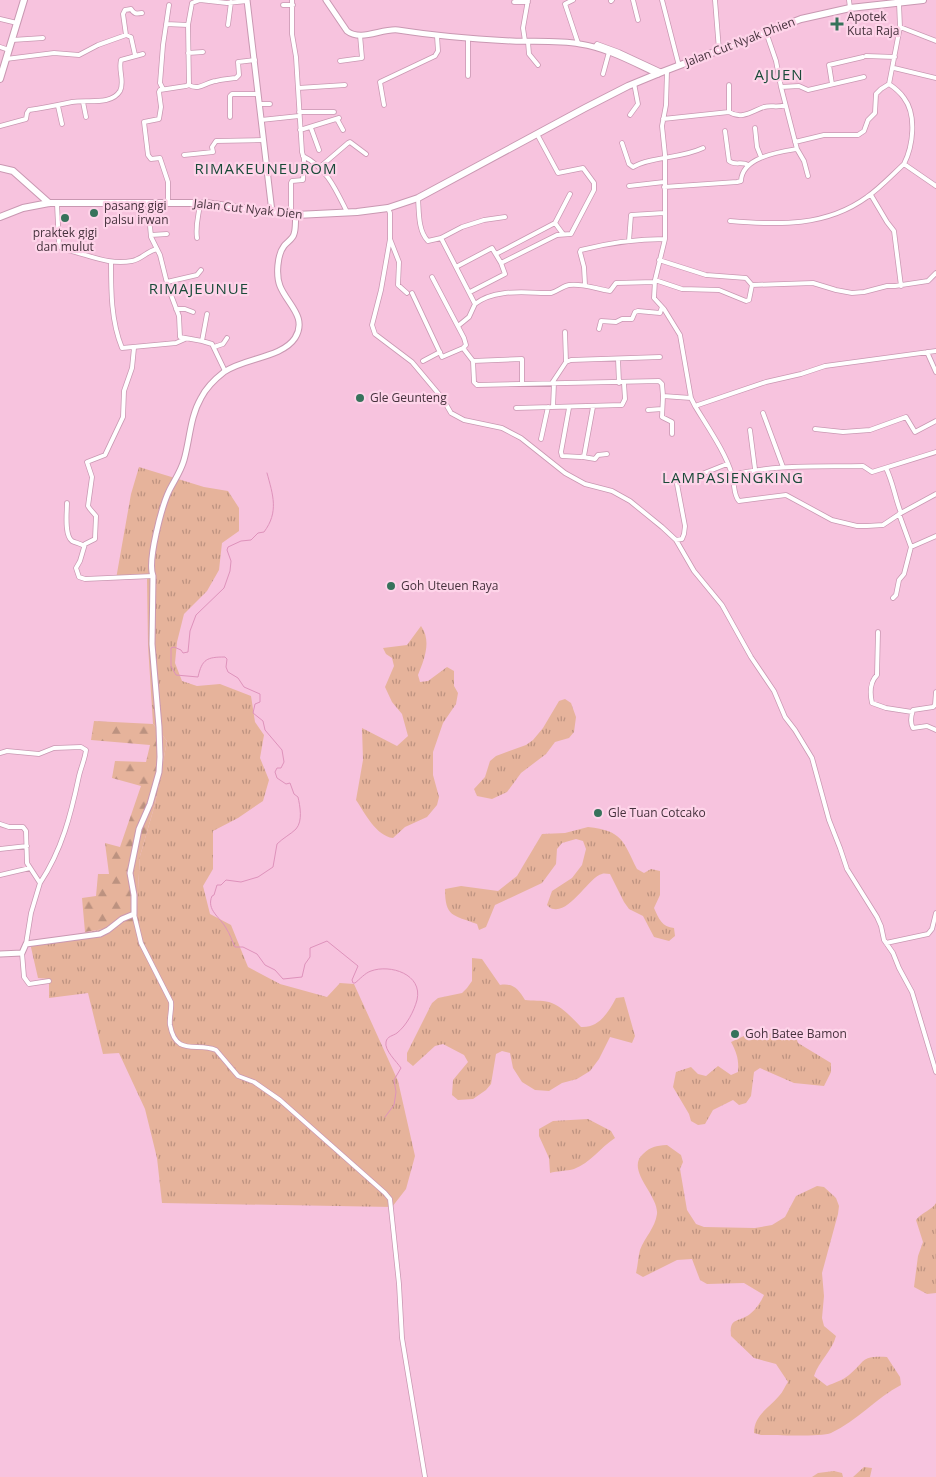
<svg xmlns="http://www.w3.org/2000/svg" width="936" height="1477" font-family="'Open Sans',sans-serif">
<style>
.grass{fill:url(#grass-tufts)}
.forest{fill:url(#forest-firs)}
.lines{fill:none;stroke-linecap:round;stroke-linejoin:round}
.stream{stroke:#de92bb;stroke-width:1}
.minor-casing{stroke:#c998b2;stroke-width:5.5}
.tertiary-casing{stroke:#c998b2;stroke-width:7}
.trunk-casing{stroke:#c998b2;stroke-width:8}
.minor{stroke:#fff;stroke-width:4}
.tertiary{stroke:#fff;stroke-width:5}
.trunk{stroke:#fff;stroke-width:6}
.poi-dot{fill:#37725b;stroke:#fed4e9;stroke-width:2}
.labels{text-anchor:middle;stroke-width:4.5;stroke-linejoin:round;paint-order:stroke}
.poi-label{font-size:12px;fill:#46323d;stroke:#fed4e9;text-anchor:start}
.street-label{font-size:12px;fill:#46323d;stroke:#fed4e9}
.quarter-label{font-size:15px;letter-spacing:1px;fill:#1a4a39;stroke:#fed4e9}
</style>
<defs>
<pattern id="grass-tufts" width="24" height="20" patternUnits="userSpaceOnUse" patternTransform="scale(1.25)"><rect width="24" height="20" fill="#e6b39b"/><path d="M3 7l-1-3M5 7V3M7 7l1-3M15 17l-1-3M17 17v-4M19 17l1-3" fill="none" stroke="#bc9280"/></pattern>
<pattern id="forest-firs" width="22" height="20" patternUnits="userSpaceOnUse" patternTransform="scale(1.25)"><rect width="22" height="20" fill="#e6b39b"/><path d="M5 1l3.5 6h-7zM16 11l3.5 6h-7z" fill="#bc9280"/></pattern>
</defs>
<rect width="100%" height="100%" fill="#f7c3de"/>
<path class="grass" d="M139,467l65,20 24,4 11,17v23l-17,12 -3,27 -12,21 -23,23 -7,28 -2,21 7,18 15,5 23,-2 31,12 4,26 9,13 -4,23 9,22 -6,21 -25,17 -25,13v38l-10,17 7,28 21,11 17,42 32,17 47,13 13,-14 14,1 44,97 17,75 -9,33 -14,18 -230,-4 -5,-45 -12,-49 -26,-56 -16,1 -15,-61 -39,5v-19l-11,-1 -8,-35 106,-20 4,-67 15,-52 12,-63 -14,-17 -5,-79 -1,-67 -31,1 15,-85z
M421,626c11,15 3,34 -3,49l2,7 8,-1 19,-14 7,4v15l4,7 -2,11 -13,19 -10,29v23l6,22 -2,8 -10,12 -22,10 -12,11c-17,-2 -28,-25 -37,-38l7,-40 -1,-32 35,18 11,-10 -6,-22 -10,-12 -7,-15 9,-21 -2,-8 -6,-4 -3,-6 24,-3z
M565,699l6,4 5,14 -2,15 -5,6 -14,4 -9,12 -25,19 -14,19 -15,7 -15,-3 -3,-7 11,-12 5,-16 6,-5 30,-11 7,-5 10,-12 16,-27z
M588,827c35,4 35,14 49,42l7,4 7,-4 9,2v24l-6,13c5,11 8,19 20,20l1,8 -6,5 -15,-4 -11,-21 -14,-7 -5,-7 -14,-28c-3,0 -6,-1 -8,0 -13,3 -31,38 -48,35 -3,0 -5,-2 -7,-4l5,-14 20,-13 10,-13 4,-16 -3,-8 -7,-2 -14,4 -5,6 -1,15 -14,19 -47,22 -9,22 -7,3 -2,-6c-24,-9 -32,-7 -32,-35l16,-3 37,5 19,-15 25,-42 23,-1z
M472,958l10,1 18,26c14,-2 18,4 25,15 7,1 17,0 24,2 13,4 23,16 32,25 18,1 27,-14 35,-29l8,-1 11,39 -3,7 -22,-6 -11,22 -9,12 -13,8 -15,4 -13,8 -14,-1 -13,-8 -9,-14 -3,-15 -8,-2 -6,3 -5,30 -5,6 -13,9 -15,1 -6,-5 1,-15 15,-18 -4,-7 -21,-11 -8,2 -22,20 -6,-5v-8l25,-50 6,-5 24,-5 5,-5 5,-7z
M779,1033l16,2 3,8 33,20v9l-7,14 -30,-3 -34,-15 -6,4 -3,24 -5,7 -7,2 -6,-5 -20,10 -8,14 -7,1 -7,-4 -2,-7 -16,-27 3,-15 15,-5 7,7 8,2 12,-10 13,9 7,-3c1,-12 -1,-19 -7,-30l15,-7z
M588,1119l23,12 4,7c-14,9 -25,25 -41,31 -7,2 -17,2 -24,4l-1,-15 -10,-22v-7l14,-8z
M667,1145l14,10 2,7 -3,7 7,41 9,14 8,3 51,1 17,-3 13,-8 11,-21 21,-10 7,1 12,11 3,8 -1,8 -16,59 2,23 -2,22 2,8 12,10c-4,15 -17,25 -22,40l13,10c7,-3 16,-6 22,-11 18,-15 11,-19 38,-18l13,20 1,8c-25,13 -44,36 -70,48 -9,4 -57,2 -70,2l-7,-2c0,-18 15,-25 25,-37 4,-4 6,-10 9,-14l-12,-18 -22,-6 -23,-22c-2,-19 7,-13 19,-22 6,-5 11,-12 14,-19l-20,-12 -37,1 -7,-4 -8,-21 -15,1 -34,17 -7,-4c2,-8 2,-16 4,-23 5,-13 15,-22 17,-36 2,-19 -32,-44 -14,-60 9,-8 12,-8 24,-9z
M936,1203v90l-9,1 -13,-7 4,-31 5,-14 -7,-22c6,-8 16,-10 20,-17z
M864,1467l8,1 -2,9h-17z
M834,1471l8,2 1,4h-31l6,-4z"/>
<path class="forest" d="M94,721l59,3 14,17 -12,63 -15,52 -4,68 -51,8 -3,-34 14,-2 2,-22h11l-4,-31 15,4 21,-61 -29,-8 3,-17 31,1 4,-17 -59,-5z"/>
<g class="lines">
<path class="stream" d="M267,473c6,22 12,39 -3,59l-6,1 -7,7 -10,1 -13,6 -1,3 4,11 -1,10 -6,17 -28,27 -6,16 -2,21 -5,1 -2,-3 -7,-3 -3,1v18l5,9 22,2c4,-18 9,-20 27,-20l2,2 -1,8 2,5 10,6 6,9 16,7v8l-5,2 -2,9 10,8 2,9 17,20 2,12 -3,6h-4l-2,4 2,6 9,6 4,-1 4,11 4,3c2,9 5,24 -2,32 -5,5 -13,9 -19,15l-4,23 -15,10 -17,5 -15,-2 -5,5h-4l-3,10 -2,1c-6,14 8,21 14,32 4,6 6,13 9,19h8l14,7 8,11 10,5 8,9 19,-2 3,-13 5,-7v-9l17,-7 31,25 -6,14 1,3h2c5,-4 10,-10 16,-12 19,-7 52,3 46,29 -3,11 -10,25 -20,33 -4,3 -10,3 -11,9 -2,8 11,20 15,26l-7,12 2,12 -2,13 -9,12"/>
<g class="minor-casing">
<path id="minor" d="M573,0l-8,4 13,39
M633,0l5,20
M662,0l17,66
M715,0l4,50
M849,0l1,8
M611,1l1,-1
M514,2h14
M283,5h10
M0,19l17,4
M166,24l22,1
M228,25l3,-23
M900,27l36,14
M766,32l10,29 5,26 16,62 7,12 4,15
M126,35l5,2 4,18
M12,40l31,-2
M525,41l-2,-13 5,-28
M528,42l1,12 9,11
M0,47l9,3
M595,47l2,-3 22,8 43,20
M188,53l15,-1
M866,56l29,1
M6,59l48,-6 25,2 19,-10 28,-10 -3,-21 2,-4 6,-1c3,5 5,5 11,4
M340,61l22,-3 -2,-23
M894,68l42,10
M667,71l-1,34 -4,21 3,29v84l-10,41 -1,18 10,11 16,26 11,63 4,8
M603,74l6,-22
M468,76v-38
M832,84l-3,-19 34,-8
M889,84c6,4 11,8 15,14 13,17 9,48 0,66l32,22
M189,85c10,6 17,-3 27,-4 7,-2 13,-2 20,-3l3,-3 -1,-13 17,-2
M729,85v27
M781,87l18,-1 9,4 56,-13
M298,88l47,-3
M163,89l-3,-6 3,-38 6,-40
M83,102l3,15
M259,104h11
M384,105l-4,-23 55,-26 3,-5 -1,-15
M58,106l4,18
M299,112h35
M630,115l8,-11 -4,-21
M230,117v-21l2,-2h26
M337,119l6,11
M663,119l66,-7c13,8 23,-1 35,-5 7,-2 14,1 21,-2
M261,120l38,-4
M0,126l26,-7 1,-6 2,-3c15,-2 29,-5 43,-8 14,-3 39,4 48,-11 5,-9 -2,-21 1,-31l22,-6
M311,128l8,22
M755,128l2,19 4,10
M300,130l39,-12
M725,131l4,30c6,5 13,0 19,4
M795,142l29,-7h34l6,-4 4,-11 7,-7 1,-19 5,-5 8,-5 11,-57 -1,-24
M622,143l7,21 4,3c19,-11 47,-8 70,-19
M184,155l29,-3 -1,-5 4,-6 47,-1
M303,156c24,12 33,34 44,56
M320,167l28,-24 2,-1 16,12
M629,186l35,-4
M664,187l73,-5 4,-1c1,-24 38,-29 56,-32
M871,195l16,27 7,9 7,55
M418,198c1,14 0,33 10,43l13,-3 34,66 -6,13 -11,9
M148,203l3,34 9,18 8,32 11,29 1,21 22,4 10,3 13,27
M168,203v-21l-8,-24 -9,1 -3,-4 -4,-33 15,-3 2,-12 -2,-15 1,-2 26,-4 3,-1 -1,-60 4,-22 8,-3 27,3 20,-2
M57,204l2,41 3,4c24,4 45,17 70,12 10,-2 15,-10 25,-12
M388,208l2,5v26l-9,51 -9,35 3,9 37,28 31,37 8,14 13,7 38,8 19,10 44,35 20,11 27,7 18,10 32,26 14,13 18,31 28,34 29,52 23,34 11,26 10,13 17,28 17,62 11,28 7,21 30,48 4,9 3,14 9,13 6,15 13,24 24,80
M291,215v-32l1,-2 11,-1 1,-21 -2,-7 -6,-95 -4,-23v-34
M730,221c48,4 96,6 137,-24 13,-9 25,-22 37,-33
M555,223l8,11
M151,235l16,-1
M197,238c-2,-13 2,-23 3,-35
M441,238l21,-11 22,-7 21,-3
M390,239l9,23 -1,23 9,8
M629,241l2,-26 33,-2
M496,254l59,-31 15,-29
M659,260l47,15 40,3 6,7
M111,262c0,29 0,59 11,86l54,-5 9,-4
M501,263l56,-28 14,-1 23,-44v-7l-11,-15 -25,5 -21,-39
M456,267l36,-19 9,15 4,11 -35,18
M432,277l32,61 2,7 -3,3
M655,280l27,9 37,1 27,11 3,-1 3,-15 61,-2 23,7 16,3 12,-1 23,-6h8l33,-5 8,-8
M167,282l30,-7 4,-5
M585,285l-1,-18 -4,-15 1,-2c27,-7 55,-11 84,-11
M412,293l30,64 21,-9 10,13 49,-2v24
M475,304c20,-16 51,-11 76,-11 7,-2 12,-7 18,-8 14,-2 27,4 41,6l6,-8 39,-1
M176,309h9l8,3
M599,329l2,-8 15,1 6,-3h10l3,-7 3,-1 22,2 2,-6
M565,332l1,30
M202,341l5,-27
M214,347l9,-3 4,-6
M134,348l-2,20 -8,23 -1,26 -18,38 -18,7 5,15 -4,29 2,3 6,7 -1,23 -10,5 -5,17 -4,7 3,9 6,2 68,-3
M936,351l-111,15 -24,8 -35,8 -71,24c12,20 31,47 37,69 3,9 1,20 7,26l47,-6 46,25 25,6h10l16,-1 18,-12 35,-19
M927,352l9,20
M618,359l1,24
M423,361l17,-9
M473,361l1,21 3,3 182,-4 3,3 1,12 28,2
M552,383l14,-21 5,-2 89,-3
M663,396l-1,21 10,5v12
M553,407l1,-24
M516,408l106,-3 3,-6 -1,-16
M569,408l-8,44 1,4 19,1 3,-1 9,-49
M648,410l14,-1
M763,413l20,54
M815,429l28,3 27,-2 36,-13 9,15 21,-11
M750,430l5,39
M541,439l7,-32
M583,457l12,2 3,-4 9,-1
M886,468c7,14 9,30 15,45
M732,475c43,-11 87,-8 131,-9l9,6 64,-20
M67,503c0,9 -3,32 5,38 4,2 8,2 12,5
M676,540l6,-1 2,-5 1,-8 -8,-42 50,-20
M911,547l25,-11
M893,598l3,-3 3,-15 5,-6 7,-27 -12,-33
M878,632l-1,43c-7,7 -7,19 -5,28l14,5 26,4
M936,692l-1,13 -2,2 -20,3c-2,6 -3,13 0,18l14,-2 9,4
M0,753l7,-2 32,3 15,-6 27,-1 5,3c-1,9 -5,17 -7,26 -8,38 -17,74 -39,107
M0,824l9,3h14l3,4 1,32 13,20 -9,30 -5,31
M0,849l27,-3
M0,875l30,-7
M134,914l7,29 30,59c1,8 -2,15 -1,23 6,32 26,17 46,25l22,26 16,6 26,18 105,93 5,6 9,85 3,54 23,139
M886,943l42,-9 4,-5 4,-16
M22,953l2,24 5,7 20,-3"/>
</g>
<g class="tertiary-casing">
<path id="tertiary" d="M247,0l25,212
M326,0l21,31c14,11 35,-3 51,-1 38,6 75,9 114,11 22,1 46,-1 68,3 27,4 52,18 78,30
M0,954l22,-1 4,-9 74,-10 8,-4 14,-11 12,-5v-19l-4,-22 9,-44 11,-25 9,-32 1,-15 -1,-30 -7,-83 1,-68c-6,-15 9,-70 16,-85 5,-10 12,-20 15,-31 6,-21 6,-43 17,-62 5,-10 14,-19 23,-26 19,-14 58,-14 71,-34 13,-21 -8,-34 -15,-52 -4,-10 -3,-31 4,-40 3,-4 9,-7 10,-12 2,-5 1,-13 2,-19"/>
</g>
<g class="trunk-casing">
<path id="trunk" d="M0,79l24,-79
M0,168l13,3 36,32
M0,217l23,-9 26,-5h156l91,12 61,-3 31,-4 30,-10 167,-90 43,-22 34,-14 139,-53 49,-11 73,-8"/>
</g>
<use href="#minor" class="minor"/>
<use href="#tertiary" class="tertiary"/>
<use href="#trunk" class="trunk"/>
</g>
<g class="poi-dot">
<path d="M834.5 16.5h5v5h5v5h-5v5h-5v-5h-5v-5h5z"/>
<circle cx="94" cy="213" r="5"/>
<circle cx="65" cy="218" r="5"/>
<circle cx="360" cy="398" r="5"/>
<circle cx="391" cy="586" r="5"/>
<circle cx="598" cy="813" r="5"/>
<circle cx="735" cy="1034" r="5"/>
</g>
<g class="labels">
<g class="poi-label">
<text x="847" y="21">Apotek<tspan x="847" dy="14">Kuta Raja</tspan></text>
<text x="104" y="210">pasang gigi<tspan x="104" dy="14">palsu irwan</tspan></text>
<text x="65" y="237" text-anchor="middle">praktek gigi<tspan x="65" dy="14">dan mulut</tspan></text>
<text x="370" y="402">Gle Geunteng</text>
<text x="401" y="590">Goh Uteuen Raya</text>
<text x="608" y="817">Gle Tuan Cotcako</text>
<text x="745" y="1038">Goh Batee Bamon</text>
</g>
<g class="street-label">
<text transform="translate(740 42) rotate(-21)" y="4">Jalan Cut Nyak Dhien</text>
<text transform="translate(248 209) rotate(6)" y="4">Jalan Cut Nyak Dien</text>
</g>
<g class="quarter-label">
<text x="779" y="80">AJUEN</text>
<text x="266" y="174">RIMAKEUNEUROM</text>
<text x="199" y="294">RIMAJEUNUE</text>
<text x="733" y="483">LAMPASIENGKING</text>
</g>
</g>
</svg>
